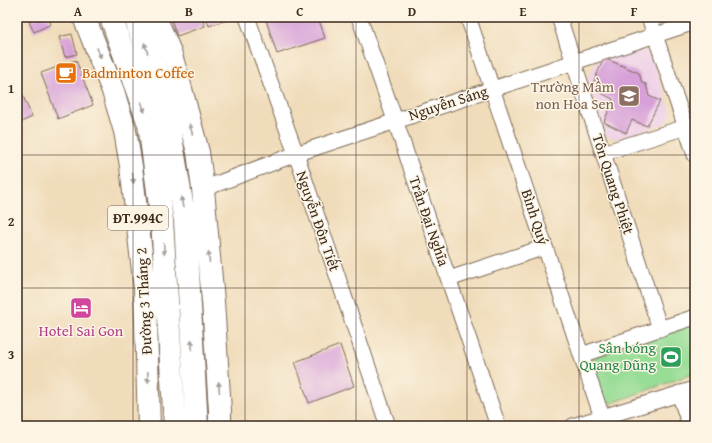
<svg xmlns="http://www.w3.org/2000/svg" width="712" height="443" font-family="'Gentium Book Plus',serif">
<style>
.built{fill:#eed0e7}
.green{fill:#98dd96;stroke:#6a845a}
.building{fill:#d7a0d9}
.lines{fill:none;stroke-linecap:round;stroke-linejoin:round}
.minor-casing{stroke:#7a6855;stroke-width:17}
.primary-casing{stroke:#7a6855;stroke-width:24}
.minor{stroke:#fff;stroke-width:15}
.primary{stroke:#fff;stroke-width:22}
.oneway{fill:#a79f9a}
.grid{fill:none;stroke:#3b2a1e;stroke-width:1;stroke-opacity:0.55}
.labels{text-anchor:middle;stroke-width:3;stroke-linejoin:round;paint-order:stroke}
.shield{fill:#fcf5e5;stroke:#75675a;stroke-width:1}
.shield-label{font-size:14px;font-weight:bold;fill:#3b2a1e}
.food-label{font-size:15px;fill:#c56008;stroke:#fcf5e5;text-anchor:start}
.education-label{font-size:15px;fill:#785e54;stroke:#fcf5e5;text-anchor:end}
.street-label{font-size:15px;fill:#3b2a1e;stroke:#fcf5e5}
.hotel-label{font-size:15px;fill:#b23c85;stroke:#fcf5e5}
.leisure-label{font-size:15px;fill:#27864d;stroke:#fcf5e5;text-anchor:end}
.neatline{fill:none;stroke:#3b2a1e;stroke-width:1.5}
.grid-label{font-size:13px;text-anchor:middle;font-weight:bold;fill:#3b2a1e}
</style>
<rect width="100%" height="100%" fill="#fcf5e5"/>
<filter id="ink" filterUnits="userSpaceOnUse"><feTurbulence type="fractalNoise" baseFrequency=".025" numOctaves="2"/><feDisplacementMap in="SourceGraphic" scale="8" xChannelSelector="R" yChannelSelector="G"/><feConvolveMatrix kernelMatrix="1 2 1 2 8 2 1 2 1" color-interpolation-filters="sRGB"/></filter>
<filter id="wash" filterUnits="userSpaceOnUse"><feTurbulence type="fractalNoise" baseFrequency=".012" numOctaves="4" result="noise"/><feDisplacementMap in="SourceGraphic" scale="16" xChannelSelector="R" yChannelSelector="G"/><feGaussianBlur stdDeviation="0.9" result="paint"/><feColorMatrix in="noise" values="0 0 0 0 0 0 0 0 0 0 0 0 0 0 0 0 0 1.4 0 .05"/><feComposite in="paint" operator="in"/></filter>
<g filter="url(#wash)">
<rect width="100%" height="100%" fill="#f0dcba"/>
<path class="built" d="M639,48l11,5 22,61 -6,9 -49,16 -12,-3 -18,-57 10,-19z"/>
<path class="green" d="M695,323v50l-83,30 -11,-3 -12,-35 7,-9z"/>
<g id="blocks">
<path class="building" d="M39,17h9l3,7 -17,8 -5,-10z
M170,17h32l3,9 -28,10z
M206,17h29l-26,9z
M265,17h53l7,21 -48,16z
M72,34l5,20 -12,3 -6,-20z
M604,58l35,15 3,10 4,1 3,12 11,5 -13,25 -15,-6 -6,13 -22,-11 9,-23 -22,-11z
M76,60l17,45 -35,14 -17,-46z
M17,82l15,35 -15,7z
M340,345l14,41 -45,17 -14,-41z"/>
</g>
</g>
<g filter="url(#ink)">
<use href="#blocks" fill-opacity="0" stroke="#7a6855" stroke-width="1"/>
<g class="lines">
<g class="minor-casing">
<path id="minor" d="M247,17l49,137 92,272
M359,17l36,103 103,306
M468,17l134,400
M559,17l101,312
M649,17l46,138
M603,153l83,-26
M203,189l93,-35 399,-132
M449,279l96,-32
M581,355l114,-38
M679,393l11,33
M573,426l122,-37"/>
</g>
<g class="primary-casing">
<path id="primary" d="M84,17l29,74 12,40 6,35 14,122 4,138
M111,17l38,107 13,97 13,205
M135,17l32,96 18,108 12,205
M155,17l15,35 11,37 17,63 5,37 10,112 7,110v15"/>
</g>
<use href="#minor" class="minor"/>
<use href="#primary" class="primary"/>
</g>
<defs><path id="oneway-solid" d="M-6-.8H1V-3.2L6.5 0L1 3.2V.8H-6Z"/></defs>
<g class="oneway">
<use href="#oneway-solid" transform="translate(146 48) rotate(-109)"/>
<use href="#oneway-solid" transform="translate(99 53) rotate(69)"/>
<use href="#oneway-solid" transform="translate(143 107) rotate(71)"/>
<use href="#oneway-solid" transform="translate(191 129) rotate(-106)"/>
<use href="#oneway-solid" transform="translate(133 178) rotate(83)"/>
<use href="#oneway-solid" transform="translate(182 202) rotate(-99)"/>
<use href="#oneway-solid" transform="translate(164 249) rotate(87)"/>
<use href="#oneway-solid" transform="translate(209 257) rotate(-95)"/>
<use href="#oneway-solid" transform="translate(192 345) rotate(-93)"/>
<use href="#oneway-solid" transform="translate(148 377) rotate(88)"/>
<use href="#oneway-solid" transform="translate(219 387) rotate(-94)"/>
</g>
</g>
<path class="grid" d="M133,17v409M245,17v409M356,17v409M467,17v409M579,17v409M17,155h678M17,288h678"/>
<defs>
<g id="cafe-square" transform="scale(1.15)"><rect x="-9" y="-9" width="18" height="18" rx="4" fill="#e8710a" stroke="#fcf5e5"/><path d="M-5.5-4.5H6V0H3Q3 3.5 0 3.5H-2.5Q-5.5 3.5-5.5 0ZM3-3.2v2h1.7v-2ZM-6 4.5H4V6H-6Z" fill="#fff"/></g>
<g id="school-square" transform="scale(1.15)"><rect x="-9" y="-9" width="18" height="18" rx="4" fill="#8d6e63" stroke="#fcf5e5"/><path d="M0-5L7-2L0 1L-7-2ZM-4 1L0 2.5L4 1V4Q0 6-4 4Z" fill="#fff"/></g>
<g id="hotel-square" transform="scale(1.15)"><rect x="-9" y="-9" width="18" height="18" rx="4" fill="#d1479c" stroke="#fcf5e5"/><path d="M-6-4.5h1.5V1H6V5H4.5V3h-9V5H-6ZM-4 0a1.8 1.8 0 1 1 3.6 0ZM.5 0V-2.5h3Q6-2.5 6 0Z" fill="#fff"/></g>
<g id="stadium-square" transform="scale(1.15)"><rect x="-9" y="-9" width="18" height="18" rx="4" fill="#2e9e5b" stroke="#fcf5e5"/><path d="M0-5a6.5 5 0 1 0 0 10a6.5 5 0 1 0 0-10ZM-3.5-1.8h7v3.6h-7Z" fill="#fff"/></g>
</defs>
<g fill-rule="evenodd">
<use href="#cafe-square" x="66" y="73"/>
<use href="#school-square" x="629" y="96"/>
<use href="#hotel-square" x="81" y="308"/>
<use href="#stadium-square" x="671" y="357"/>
</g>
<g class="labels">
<rect class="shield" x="108" y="206" width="60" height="24" rx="3"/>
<g class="shield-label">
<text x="138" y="223">ĐT.994C</text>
</g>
<g class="food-label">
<text x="82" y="78">Badminton Coffee</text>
</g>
<g class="education-label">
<text x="614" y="92">Trường Mầm<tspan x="614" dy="17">non Hoa Sen</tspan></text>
</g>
<g class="street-label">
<text transform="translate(448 103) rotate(-18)" y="5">Nguyễn Sáng</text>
<text transform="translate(613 184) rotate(72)" y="5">Tôn Quang Phiệt</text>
<text transform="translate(535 217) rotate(72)" y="5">Bình Quý</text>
<text transform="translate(318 221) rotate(71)" y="5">Nguyễn Đôn Tiết</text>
<text transform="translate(429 221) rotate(71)" y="5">Trần Đại Nghĩa</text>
<text transform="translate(144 301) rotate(-93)" y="5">Đường 3 Tháng 2</text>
</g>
<g class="hotel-label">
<text x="81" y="336">Hotel Sai Gon</text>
</g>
<g class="leisure-label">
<text x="656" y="353">Sân bóng<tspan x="656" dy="17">Quang Dũng</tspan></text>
</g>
</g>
<rect width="712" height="443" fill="none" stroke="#fcf5e5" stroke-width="44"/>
<rect x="22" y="22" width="668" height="399" class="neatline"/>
<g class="grid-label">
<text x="78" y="16">A</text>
<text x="189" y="16">B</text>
<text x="300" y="16">C</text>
<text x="412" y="16">D</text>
<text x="523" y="16">E</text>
<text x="634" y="16">F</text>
<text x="11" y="93">1</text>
<text x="11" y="226">2</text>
<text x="11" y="359">3</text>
</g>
</svg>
